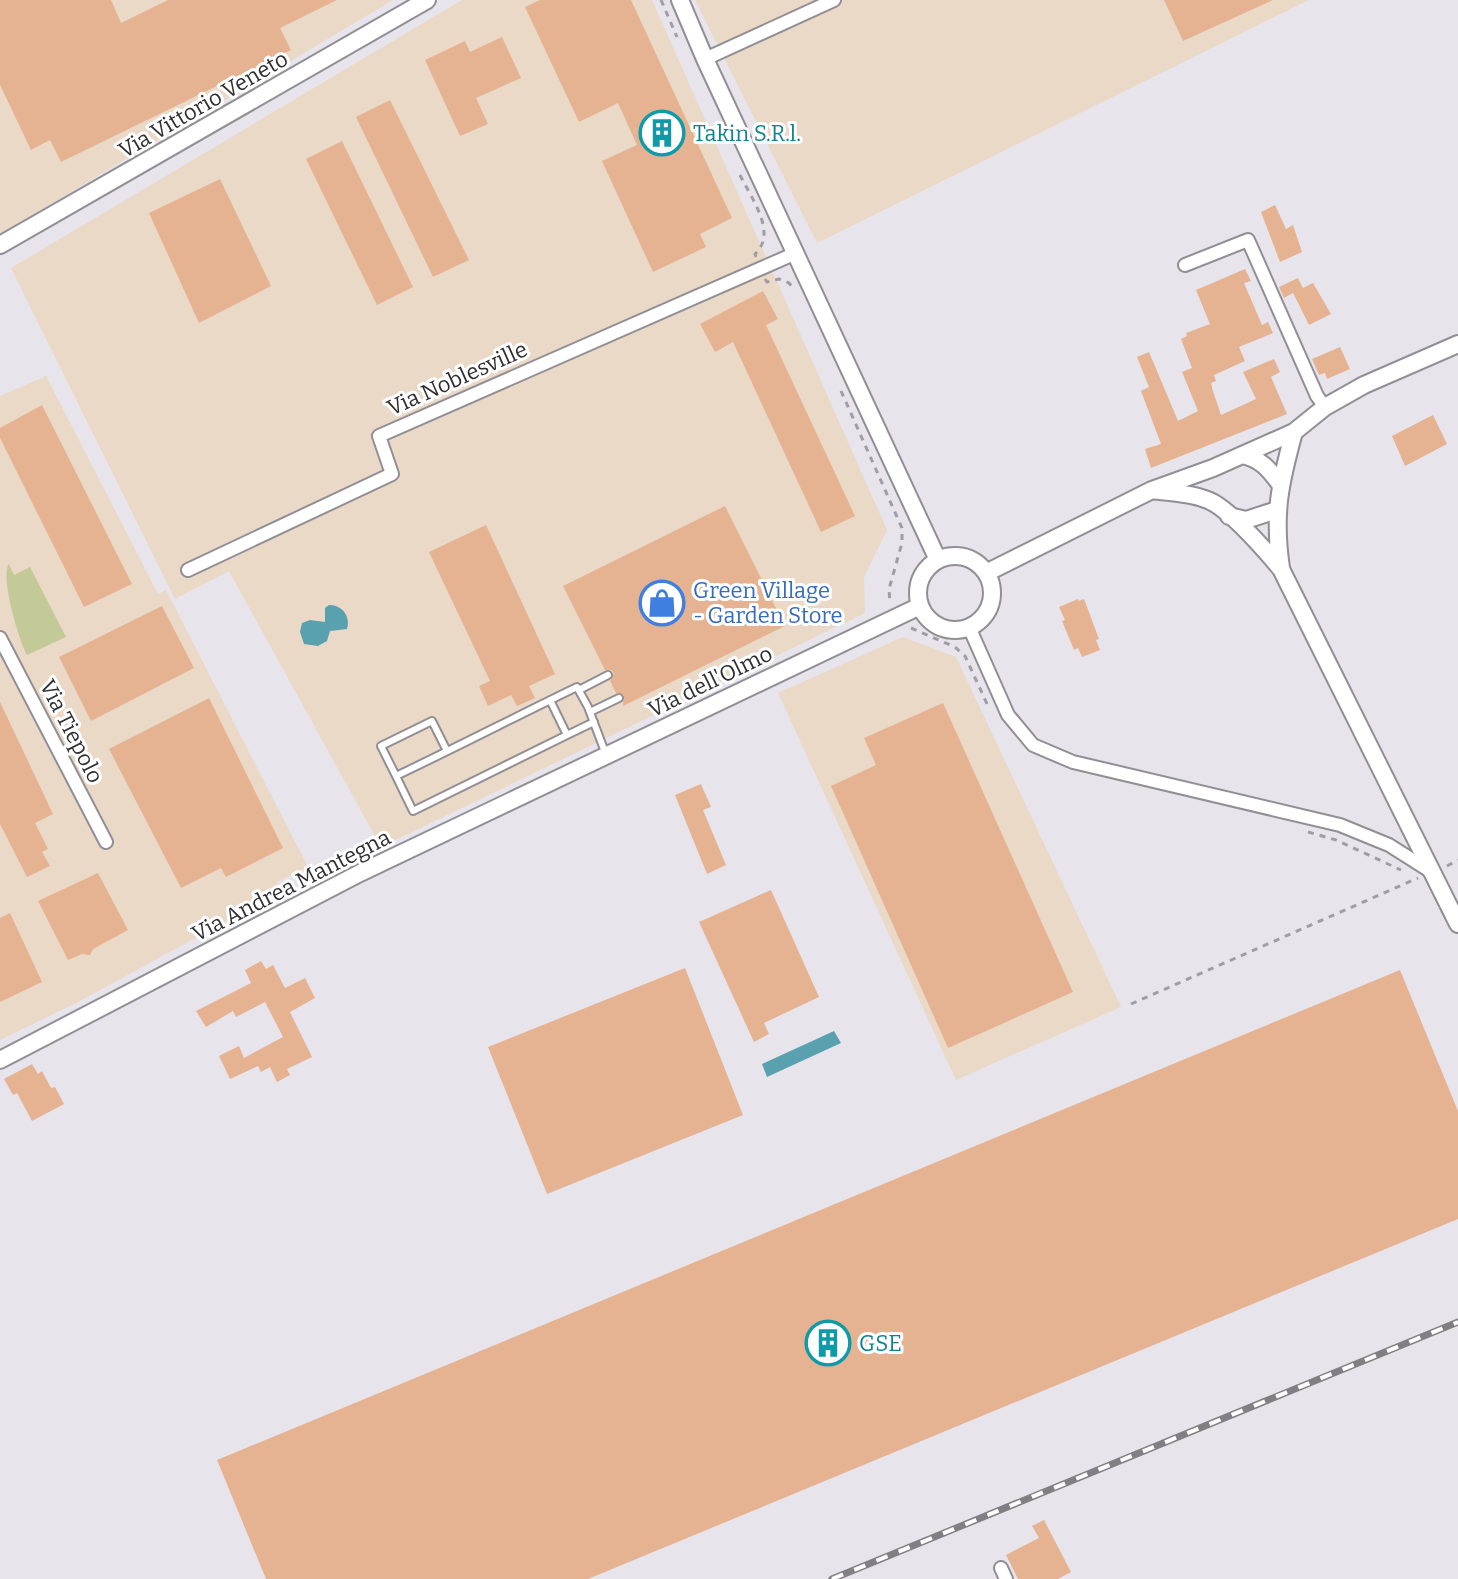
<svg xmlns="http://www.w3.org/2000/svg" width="1458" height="1579" font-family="Bitter,serif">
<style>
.industrial{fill:#ead9c7}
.green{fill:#c3ca97}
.water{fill:#5aa1b0}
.building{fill:#e6b392}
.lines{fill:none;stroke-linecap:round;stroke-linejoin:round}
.lane-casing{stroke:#918f95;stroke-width:10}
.street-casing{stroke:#918f95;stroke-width:16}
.secondary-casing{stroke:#918f95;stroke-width:20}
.path{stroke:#a09ea3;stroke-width:3;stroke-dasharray:6 6;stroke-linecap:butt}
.lane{stroke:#fff;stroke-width:6}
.street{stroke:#fff;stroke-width:12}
.secondary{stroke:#fff;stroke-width:16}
.rail-casing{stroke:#817f84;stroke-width:7}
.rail{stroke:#fff;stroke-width:4;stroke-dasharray:12;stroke-linecap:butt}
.labels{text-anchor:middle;stroke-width:6;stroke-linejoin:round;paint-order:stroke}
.street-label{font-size:22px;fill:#2f2e31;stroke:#fff}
.culture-label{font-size:22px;fill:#0d838f;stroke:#fff;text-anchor:start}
.shop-label{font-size:22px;fill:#366cbe;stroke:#fff;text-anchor:start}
</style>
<rect width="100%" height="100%" fill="#e7e4eb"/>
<path class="industrial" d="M0,0h393l-393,234z
M462,0h190l235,530 -23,47 1,36 -484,234 -152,-276 -54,28 -164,-331z
M695,0h614l-492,243z
M46,376l112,218 8,-4 142,277 -31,15 3,10 -202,110 -78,38v-644z
M903,637l53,20 165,350 -165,73 -178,-387z"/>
<path class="green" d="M9,564l5,11 16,-8 36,70 -39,18c-9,-17 -27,-80 -18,-91z"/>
<path class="water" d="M329,605c13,0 22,11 18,24l-17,2 -3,10 -9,5 -14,-2 -4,-12 2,-9 8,-3 15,2v-14z
M834,1031l7,12 -74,34 -5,-13z"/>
<path class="building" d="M0,0h111l10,23 47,-23h169l-57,28 11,22 -230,112 -11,-22 -19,10 -31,-65z
M540,0h91l101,218 -32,16 6,13 -53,25 -51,-111 35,-16 -19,-42 -39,19 -54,-115z
M1164,0h109l-90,41z
M502,37l19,41 -45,20 12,26 -28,12 -35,-76 40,-19 5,11z
M390,100l79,160 -36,17 -77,-160z
M342,141l71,146 -36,18 -71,-146z
M220,179l51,107 -72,37 -50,-110z
M1275,205l11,24 7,-4 9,27 -22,10 -19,-50z
M1245,269l6,12 -7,2 18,42 6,-3 5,11 -34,14 6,14 -31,14 2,6 -5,2 2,8 8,24 35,-16 -13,-27 31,-13 6,13 -9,5 16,37 -136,54 -6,-19 16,-5 -20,-53 8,-4 -12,-30 12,-5 29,69 20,-10 -16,-39 10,-4 -11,-29 6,-3 -1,-3 24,-9 -14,-34z
M1298,278l5,10 10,-5 18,31 -22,11 -16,-32 -9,5 -5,-11z
M763,291l15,28 -12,6 89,191 -34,16 -88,-190 -18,10 -15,-28z
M1340,347l10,22 -23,10 -2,-6 -6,2 -7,-16z
M42,405l90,179 -48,23 -84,-169v-10z
M1433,415l14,29 -42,22 -13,-30z
M725,506l60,120 -162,80 1,-11 -8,-2 -6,-12 4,-8 -3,-3h-6l-42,-84z
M486,525l69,149 -26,12 6,12 -18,8 -6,-11 -23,11 -9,-20 11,-5 -61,-129z
M1078,599l1,2 5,-2 15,40 -3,1 4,10 -18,7 -4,-9 -4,2 -12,-29 3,-1 -6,-13z
M162,606l32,62 -103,53 -32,-64z
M209,698l74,150 -57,29 -5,-9 -40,20 -72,-139z
M0,702l53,112 -18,9 13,26 -6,3 8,14 -23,11 -27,-53z
M943,703l130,289 -125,56 -117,-262 45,-21 -12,-27z
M701,784l10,23 -8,3 23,55 -19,9 -32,-79z
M98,873l30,57 -35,19 -3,6 -8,-1 -14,6 -30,-59z
M771,890l48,107 -55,26 5,11 -15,8 -55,-120z
M10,913l32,69 -42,20v-84z
M261,961l5,8 7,-4 12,23 20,-10 10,20 -25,14 22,45 -25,12 3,6 -13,7 -7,-15 -9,5 -3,-6 -28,13 -11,-23 20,-10 5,12 39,-21 -18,-35 -29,15 -3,-6 -27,16 -10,-16 55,-28 -6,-13z
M685,968l58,147 -196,79 -59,-147z
M1400,970l58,141v108l-870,360h-322l-49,-119z
M32,1064l6,10 4,-3 9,17 4,-1 9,17 -32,17 -15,-28 -4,2 -9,-16z
M1044,1520l27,52 -13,7h-40l-12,-24 33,-17 -7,-12z"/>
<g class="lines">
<g class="lane-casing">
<path id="lane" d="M579,690l29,-15
M550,700l17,35 -154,76 -17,-35c61,-29 121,-60 181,-89l11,20 17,45
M590,712l29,-14
M567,735l27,-13
M396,776l-15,-30 51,-25 15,30"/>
</g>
<g class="street-casing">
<path id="street" d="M705,59l129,-59
M1185,265l63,-25 69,156 8,11
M188,570l204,-96 -13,-38 417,-183
M969,627l39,88 25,30 40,17 267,63 49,20 41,26
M0,638l106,204
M1001,1568l5,11"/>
</g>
<g class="secondary-casing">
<path id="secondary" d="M680,0l25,59 233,501
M0,245l427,-245
M1242,455c19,4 27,14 38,29
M1152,490c20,3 44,3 62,13 20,12 51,47 67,66l177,355
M1229,516l17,4 31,-10
M918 593a37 37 0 1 1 74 0a37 37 0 1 1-74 0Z
M1281,568c-8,-54 -1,-85 13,-136
M986,573l166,-83 61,-22 81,-36 31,-25 39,-22 94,-41
M0,1060l360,-187 560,-267"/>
</g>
<path class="path" d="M661,0l16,37
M740,175c11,23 38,58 15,79l1,3
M765,279l2,3 12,-3 10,4 6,7
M841,391l61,137v15l-13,46 1,15
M911,628l44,19 10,9 23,50
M1308,832l28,8 65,30
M1447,866l11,-6
M1131,1004l287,-126"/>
<use href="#lane" class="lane"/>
<use href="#street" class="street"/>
<use href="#secondary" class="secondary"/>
<g class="rail-casing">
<path id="rail" d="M832,1579l626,-257"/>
</g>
<use href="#rail" class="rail"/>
</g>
<defs>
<g id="building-ring" transform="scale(2.3)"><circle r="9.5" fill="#fff" stroke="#0f9aa8" stroke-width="1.5"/><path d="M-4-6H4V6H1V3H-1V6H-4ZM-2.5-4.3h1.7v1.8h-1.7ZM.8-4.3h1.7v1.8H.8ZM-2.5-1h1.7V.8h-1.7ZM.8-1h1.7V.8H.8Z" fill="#0f9aa8"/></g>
<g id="shop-ring" transform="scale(2.3)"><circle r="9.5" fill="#fff" stroke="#3f7fe0" stroke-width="1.5"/><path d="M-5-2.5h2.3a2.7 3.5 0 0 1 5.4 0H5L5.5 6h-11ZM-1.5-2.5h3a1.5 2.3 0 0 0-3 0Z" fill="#3f7fe0"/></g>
</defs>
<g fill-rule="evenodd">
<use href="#building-ring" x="662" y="133"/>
<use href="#shop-ring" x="662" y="603"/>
<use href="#building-ring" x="828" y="1343"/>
</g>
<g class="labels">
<g class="street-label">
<text transform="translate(203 104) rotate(-30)" y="8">Via Vittorio Veneto</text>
<text transform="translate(457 378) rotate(-24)" y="8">Via Noblesville</text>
<text transform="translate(710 681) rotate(-26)" y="8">Via dell'Olmo</text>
<text transform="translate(72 731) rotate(63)" y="8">Via Tiepolo</text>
<text transform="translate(291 885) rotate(-27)" y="8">Via Andrea Mantegna</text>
</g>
<g class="culture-label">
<text x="693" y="141">Takin S.R.l.</text>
<text x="859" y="1351">GSE</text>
</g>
<g class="shop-label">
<text x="693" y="598">Green Village<tspan x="693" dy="25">- Garden Store</tspan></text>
</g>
</g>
</svg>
